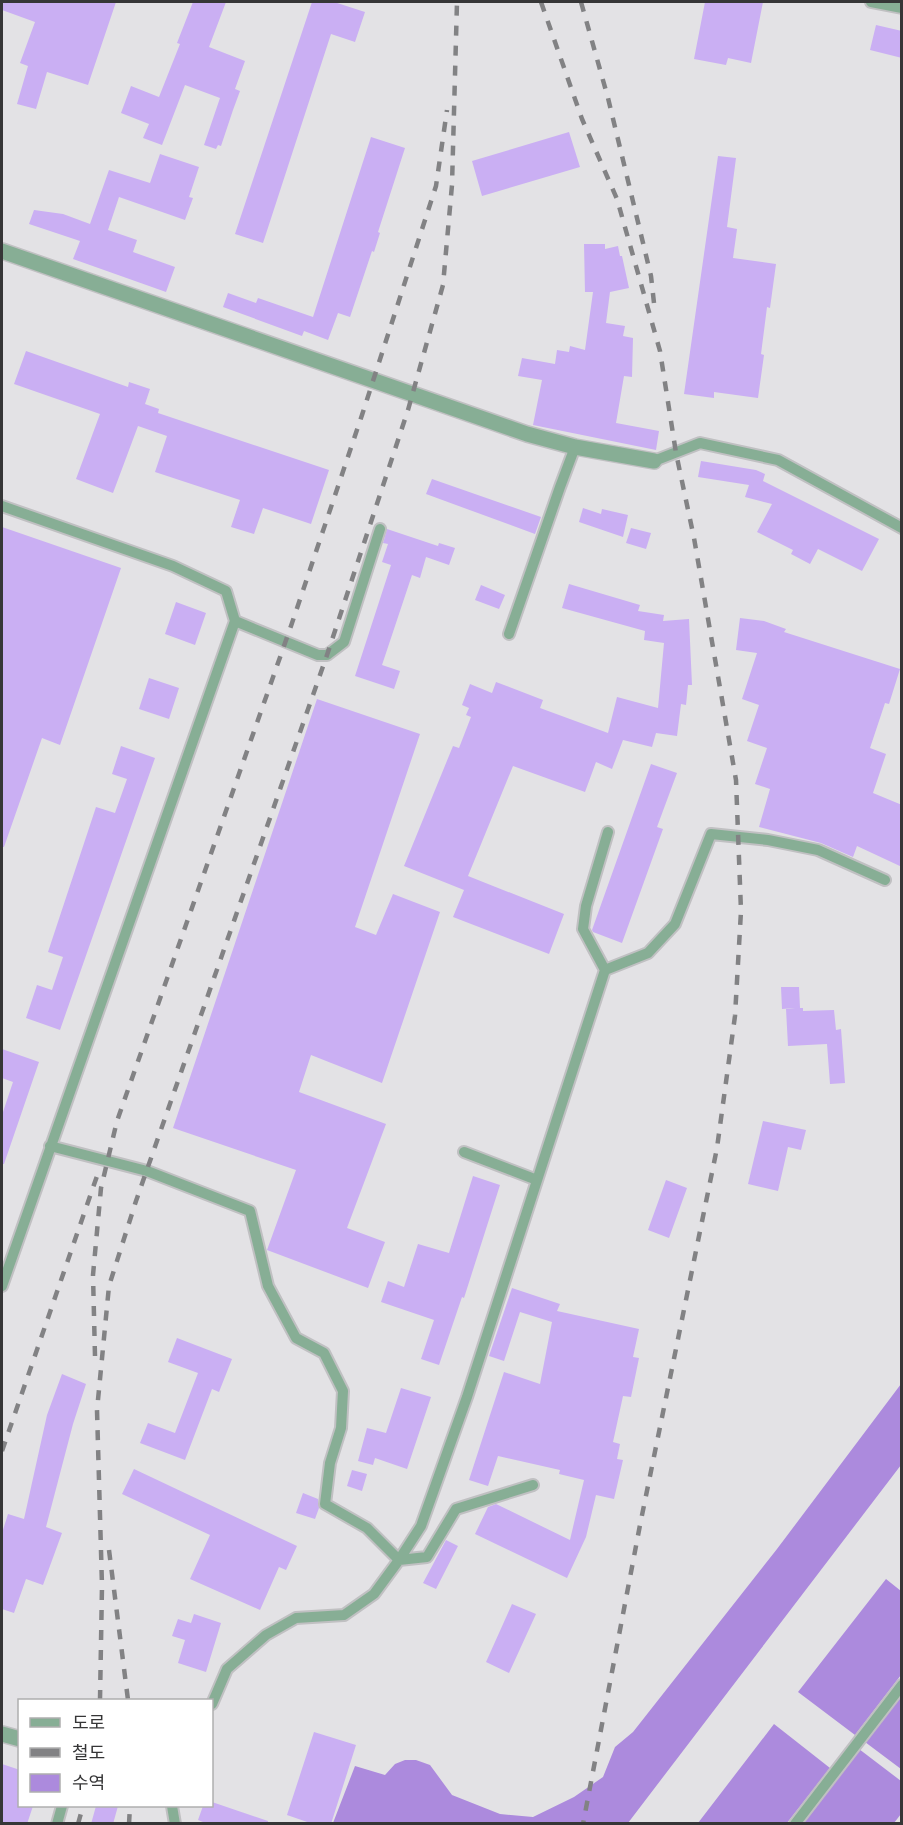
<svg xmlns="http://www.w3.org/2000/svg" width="903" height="1825" font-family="Manrope,'Noto Sans KR',sans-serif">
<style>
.water{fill:#ac8add}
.building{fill:#caaff3}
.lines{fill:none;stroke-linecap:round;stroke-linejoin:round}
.lane-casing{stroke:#c0c0c2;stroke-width:14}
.street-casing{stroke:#c0c0c2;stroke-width:18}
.lane{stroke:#87ae95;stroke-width:10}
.street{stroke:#87ae95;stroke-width:15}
.rail{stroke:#828284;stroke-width:4.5;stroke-dasharray:10 10;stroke-linecap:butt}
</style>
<rect width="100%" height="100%" fill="#e3e2e5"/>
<path class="water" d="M901,1384v81l-273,358h-295l22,-57 30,9 10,-11 10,-4h11l14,5 22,30 48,19 33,3 41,-20 29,-20 12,-30 18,-15 144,-183z
M886,1579l15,12v84l-46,60 -57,-43z
M901,1694v75l-36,-27z
M774,1724l56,44 -43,55h-89z
M859,1749l42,32v33l-7,9 -92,1z"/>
<path class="building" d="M2,2h114l-28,83 -41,-13 -11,37 -19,-5 11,-38 -8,-3 15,-41 -33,-12z
M193,2h33l-17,45 36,14 -10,28 5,2 -7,19 -12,36 -3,-1 -2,4 -12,-4 16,-47 -35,-13 -23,60 -19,-7 6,-14 -28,-11 10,-27 28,11 21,-53 -3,-1z
M312,2h22l31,10 -10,30 -24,-8 -68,209 -28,-9z
M705,2h58l-12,61 -23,-5 -2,7 -32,-6z
M876,25l26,6v27l-32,-8z
M569,132l11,35 -98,29 -10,-35z
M371,137l34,11 -27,84 2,1 -6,19 -2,-1 -22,66 -12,-4 -10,27 -24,-9 -2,5 -79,-29 5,-14 28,10 2,-5 55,19z
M160,154l39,13 -10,30 4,1 -8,22 -66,-23 -11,33 29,10 -4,12 42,15 -9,25 -93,-33 7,-18 -51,-17 5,-14 29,4 27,10 19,-54 41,13z
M718,156l18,2 -9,69 10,2 -4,29 43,6 -6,44 -3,-1 -6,47 3,1 -6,43 -44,-6v6l-30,-4z
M584,244h21v5l13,-3 2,10h2l7,32 -19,4 -4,31 19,3 -2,10 10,2 -1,39 -8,-1 -8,47 43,8 -3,19 -123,-25 9,-45 -24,-4 4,-18 33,6 2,-14 12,2 1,-6 15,4 8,-58h-8z
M26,351l102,36 1,-5 21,7 -5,15 14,5 -1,4 171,57 -18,54 -48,-16 -9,26 -23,-7 9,-27 -85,-28 12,-36 -29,-10 -25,67 -37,-14 24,-65 -86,-30z
M701,461l55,9 9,4 -2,7 116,58 -17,32 -44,-22 -8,15 -19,-10 2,-4 -36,-18 15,-28 -27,-7 4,-12 -51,-8z
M432,479l109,38 -6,17 -109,-40z
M583,508l18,6 1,-5 26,6 -5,22 -44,-15z
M2,527l119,41 -61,177 -18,-7 -38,109h-2z
M631,528l20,5 -5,16 -20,-6z
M387,529l51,17 1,-3 16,5 -6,17 -23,-8 -6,21 -8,-3 -30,90 18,6 -6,18 -39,-13 36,-111 -9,-3 6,-18 -5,-1z
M569,584l71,21 -2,6 26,4 -1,6 26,-2 3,66h-4l-2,20 -5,-1 -4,32 -21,-3 -4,14 -29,-7 -11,29 -16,-7 -11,30 -72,-26 -45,110 96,38 -15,40 -96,-37 11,-27 -60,-24 49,-120 6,2 12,-31 -5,-2 3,-7 -7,-3 8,-21 22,9 4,-11 47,18 -3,8 68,25 9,-36 41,11 6,-65 -20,-3 1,-9 -83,-23z
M481,585l24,10 -6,14 -24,-9z
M176,602l30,11 -11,32 -30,-11z
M740,618l24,3 22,8 -2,3 116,37 -11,35 -4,-1 -15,45 16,6 -13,39 29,12v62l-45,-21 -4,11 -32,-14 -62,-16 11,-38 -15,-5 12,-36 -20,-7 12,-36 -17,-6 15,-46 -21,-3z
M149,678l30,10 -10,31 -30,-10z
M317,699l103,35 -65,193 21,8 17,-41 47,18 -58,171 -71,-28 -12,37 87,32 -39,104 38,14 -17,46 -101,-38 29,-80 -123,-42z
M121,746l34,12 -95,272 -34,-12 11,-33 15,5 11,-33 -15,-5 48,-145 19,6 12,-34 -15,-5z
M651,764l26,9 -20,54 6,2 -41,114 -29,-11 -1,-2z
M781,987h18l1,21h3v3l31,-1 2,20 5,-1 4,54 -15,1 -3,-40 -39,2 -2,-37 9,-1 -13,1z
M2,1049l37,13 -35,102h-2v-49l11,-33 -11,-4z
M763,1121l43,9 -5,20 -13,-3 -10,44 -30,-7z
M473,1176l27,9 -36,113 -2,-1 -23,68 -18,-6 13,-39 -53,-18 7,-21 16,6 14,-43 31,9z
M666,1180l21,8 -18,50 -21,-8z
M512,1288l48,16 -3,7 82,18 -6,28 6,1 -8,39 -8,-1 -10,46 7,2 -3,15 6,1 -9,39 -18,-4 -10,42 -19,41 -92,-44 13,-27 8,-3 74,36 14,-60 -25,-6 1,-4 -62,-14 -10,30 -19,-6 35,-108 36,12 12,-62 -32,-10 -16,49 -15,-5z
M177,1338l55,21 -13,33 -7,-3 -27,71 -45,-17 8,-20 27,10 23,-60 -30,-11z
M62,1374l24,10 -13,40 -27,103 16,6 -19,52 -17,-6 -12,34 -12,-4v-76l6,-19 16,5 23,-104z
M401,1388l30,9 -24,72 -32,-11 -2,7 -15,-4 9,-33 19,5z
M134,1469l163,77 -11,24 -7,-3 -19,43 -70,-31 20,-44 -88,-41z
M352,1470l15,4 -5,17 -15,-5z
M303,1493l15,6 1,9 -4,11 -19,-6z
M446,1540l12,6 -22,43 -13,-6z
M512,1604l24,10 -27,59 -23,-11z
M194,1614l27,9 -15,49 -28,-9 7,-23 -13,-4 6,-17 13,4z
M314,1732l42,13 -25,79h-18l-26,-9z
M2,1764l18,6v36h13l-6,18h-25z
M212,1802l56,19v3h-60l-10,-4 5,-14h9z
M96,1806h22l-5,18h-22z"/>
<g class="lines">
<g class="lane-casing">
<path id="lane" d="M871,2l31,6
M654,461l46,-18 78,17 124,68
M2,506l171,60 53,25 9,30 83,34h9l17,-13 36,-113
M509,634l51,-147 15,-40
M605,970l-22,-41 3,-23 22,-74
M50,1146l97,25 103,40 18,75 28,52 28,15 19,38 -2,37 -11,35 -5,41 42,24 32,32 22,-34 46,-129 138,-427 43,-17 27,-29 36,-90 57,6 50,10 67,30
M464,1152l73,28
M2,1286l233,-665
M212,1704l15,-35 39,-34 30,-17 48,-3 30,-21 25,-34 28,-3 29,-48 77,-24
M172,1806l3,18
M57,1824l5,-18
M795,1824l107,-139"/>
</g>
<g class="street-casing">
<path id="street" d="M2,251l525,183 48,13 79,14
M2,1734l18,5"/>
</g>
<use href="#lane" class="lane"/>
<use href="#street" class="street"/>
<path class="rail" d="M541,2l41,117 35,80 43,152 16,102 18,85 42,242 5,131 -6,105 -18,132 -77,377 -57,299
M581,2l27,96 43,178 4,36
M95,1356l-2,-81 8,-87 16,-67 174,-495 71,-211 74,-229 11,-76
M2,1451l95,-275
M109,1550l19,150
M100,1700l2,-114 -5,-176 12,-124 27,-85 191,-546 81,-245 35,-125 9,-100 5,-183
M78,1824l5,-18
M129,1824l1,-18"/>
</g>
<rect width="903" height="1825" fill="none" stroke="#363637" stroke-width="6"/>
<rect x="18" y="1699" width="195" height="108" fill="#ffffff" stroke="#afafaf" stroke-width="1.5"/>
<rect x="30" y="1718" width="30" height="9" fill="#87ae95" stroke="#afafaf" stroke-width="1.5"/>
<text x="72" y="1729" font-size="18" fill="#363637">도로</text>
<rect x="30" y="1748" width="30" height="9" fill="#828284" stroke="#afafaf" stroke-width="1.5"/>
<text x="72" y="1759" font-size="18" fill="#363637">철도</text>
<rect x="30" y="1774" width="30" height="18" fill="#ac8add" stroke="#afafaf" stroke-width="1.5"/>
<text x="72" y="1789" font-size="18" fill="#363637">수역</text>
</svg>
